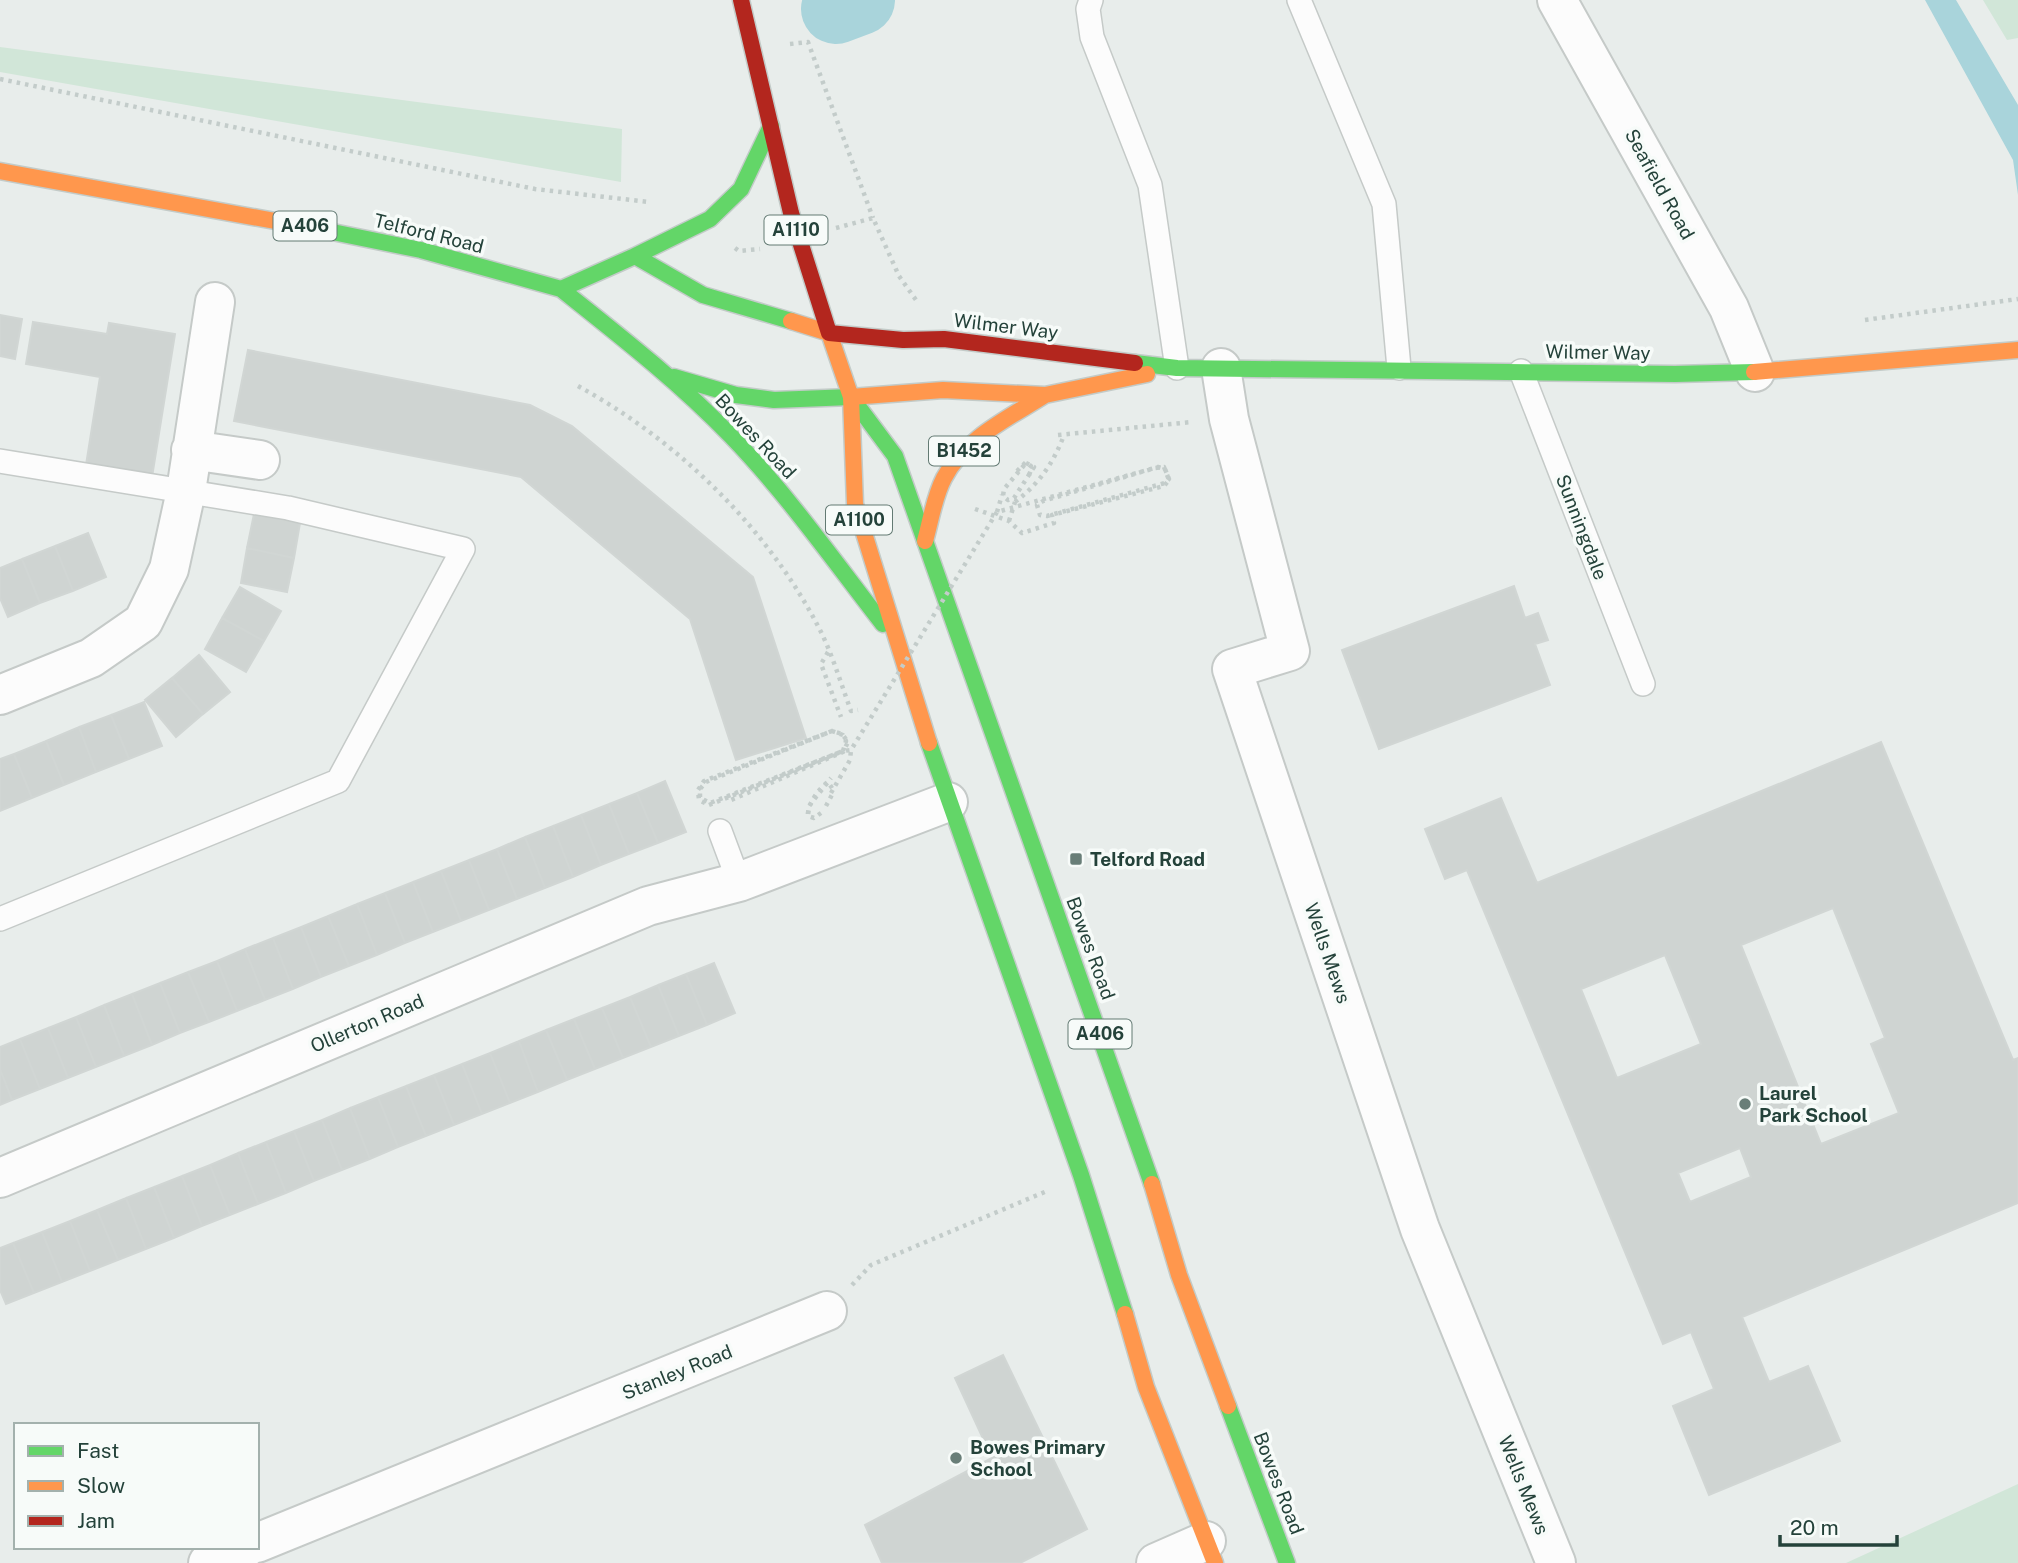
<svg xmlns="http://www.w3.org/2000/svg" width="2018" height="1563" font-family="'Public Sans',sans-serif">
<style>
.green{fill:#d1e6d8}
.water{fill:#a9d4db}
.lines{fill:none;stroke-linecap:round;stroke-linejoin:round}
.river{stroke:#a9d4db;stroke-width:70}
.building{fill:#cfd4d2;stroke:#d1d6d4;stroke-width:2;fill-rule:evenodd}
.lane-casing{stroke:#c5cac8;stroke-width:26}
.street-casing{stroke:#c5cac8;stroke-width:42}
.fast-casing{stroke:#c3cbc8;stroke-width:19}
.slow-casing{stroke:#c3cbc8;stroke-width:19}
.jam-casing{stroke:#c3cbc8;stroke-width:19}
.path{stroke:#c3ccca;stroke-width:4.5;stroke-dasharray:3.5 5;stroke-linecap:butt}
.lane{stroke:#fcfcfc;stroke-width:23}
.street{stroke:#fcfcfc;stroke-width:38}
.fast{stroke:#63d668;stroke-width:16}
.slow{stroke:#ff974d;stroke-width:16}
.jam{stroke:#b3261e;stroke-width:16}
.path-bridge{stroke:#c3ccca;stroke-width:4.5;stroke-dasharray:3.5 5;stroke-linecap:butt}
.poi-dot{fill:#697e78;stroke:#f7fbf9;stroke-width:2.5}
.labels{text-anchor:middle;stroke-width:7;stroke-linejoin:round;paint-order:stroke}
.shield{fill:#f7fbf9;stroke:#637a73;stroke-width:2}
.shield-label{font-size:18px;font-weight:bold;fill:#24423a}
.street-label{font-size:19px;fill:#24423a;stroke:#f7fbf9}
.poi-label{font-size:19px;font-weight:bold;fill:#24423a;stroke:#f7fbf9;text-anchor:start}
</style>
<rect width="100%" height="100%" fill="#e8edeb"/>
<path class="green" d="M1983,0h35v38l-11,2z
M0,47l622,82 -1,53 -621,-110z
M2018,1484v79h-172z"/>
<path class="water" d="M1925,0h31l62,105v90l-5,-35z"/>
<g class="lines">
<path class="river" d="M836,9l24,-9"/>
</g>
<path class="building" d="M0,315l22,4 -7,40 -15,-3z
M33,322l74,12 2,-11 66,11 -23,143 -66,-12 14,-88 -74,-13z
M248,350l282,55 42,21 181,151 53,161 -70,22 -46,-141 -169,-142 -287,-56z
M254,514l46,9 -6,35 -47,-10z
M88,533l18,44 -33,14 -18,-45z
M55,546l18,45 -33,12 -18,-44z
M247,548l47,10 -7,34 -46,-9z
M22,559l18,44 -32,14 -8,-19v-30z
M1514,586l11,32 13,-5 10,27 -13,4 15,41 -171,64 -37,-99z
M240,587l41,24 -17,30 -42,-23z
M222,618l42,23 -18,31 -41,-23z
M199,655l31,37 -27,22 -31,-36z
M172,678l31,36 -27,23 -31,-37z
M144,702l18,44 -33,13 -18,-44z
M111,715l18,44 -33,13 -17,-45z
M79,727l17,45 -32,13 -18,-44z
M46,741l18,44 -32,13 -18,-44z
M1881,742l132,318 5,-2v145l-276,114 27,65 39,-16 32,75 -131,54 -36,-89 41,-17 -23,-57 -28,12 -196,-474 -22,9 -20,-50 76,-31 36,85zM1833,908l52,130 -14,6 28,69 -78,31 -80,-199zM1665,955l36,89 -84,34 -36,-89zM1740,1148l11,29 -61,25 -12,-29z
M14,754l18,44 -32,13v-52z
M665,781l21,51 -28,11 -21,-50z
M637,793l21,50 -29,11 -20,-50z
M609,804l20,50 -28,11 -20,-50z
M581,815l20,50 -28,12 -20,-51z
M553,826l20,51 -28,11 -20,-51z
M525,837l20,51 -28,11 -20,-50z
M497,849l20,50 -28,11 -20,-50z
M469,860l20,50 -28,11 -20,-50z
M441,871l20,50 -28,11 -20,-50z
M413,882l20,50 -28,11 -20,-50z
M385,893l20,50 -28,12 -20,-51z
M357,904l20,51 -28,11 -21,-50z
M328,916l21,50 -28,11 -20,-50z
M301,927l20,50 -28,12 -20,-51z
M273,938l20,51 -28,11 -20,-51z
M245,949l20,51 -28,11 -20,-50z
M217,961l20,50 -28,11 -21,-50z
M714,963l21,50 -28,12 -21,-51z
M188,972l21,50 -29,11 -20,-50z
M686,974l21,51 -28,11 -21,-51z
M160,983l20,50 -28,12 -20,-51z
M658,985l21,51 -28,11 -21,-50z
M132,994l20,51 -28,11 -20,-51z
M630,997l21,50 -28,11 -21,-50z
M104,1005l20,51 -28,11 -20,-50z
M602,1008l21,50 -28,11 -21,-50z
M76,1017l20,50 -28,11 -20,-50z
M574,1019l21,50 -28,11 -21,-50z
M48,1028l20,50 -28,11 -20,-50z
M546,1030l21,50 -29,12 -19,-51z
M20,1039l20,50 -28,11 -12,-31v-22z
M519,1041l19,51 -28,11 -20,-50z
M490,1053l20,50 -28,11 -20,-50z
M462,1064l20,50 -28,11 -20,-50z
M0,1069l12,31 -12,5z
M434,1075l20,50 -28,11 -20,-50z
M406,1086l20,50 -28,11 -20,-50z
M378,1097l20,50 -28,12 -20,-51z
M350,1108l20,51 -28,11 -20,-50z
M322,1120l20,50 -28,11 -20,-50z
M294,1131l20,50 -28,12 -20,-51z
M266,1142l20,51 -28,11 -20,-51z
M238,1153l20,51 -28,11 -20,-50z
M210,1165l20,50 -28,11 -20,-50z
M182,1176l20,50 -28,12 -20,-51z
M154,1187l20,51 -28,11 -20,-51z
M126,1198l20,51 -28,11 -21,-50z
M97,1210l21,50 -28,11 -20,-50z
M70,1221l20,50 -28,11 -20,-50z
M42,1232l20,50 -28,11 -21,-50z
M13,1243l21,50 -28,11 -6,-14v-42z
M1003,1355l84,174 -67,34h-138l-17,-38 127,-67 -37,-80z"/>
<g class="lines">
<g class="lane-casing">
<path id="lane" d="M1091,0l-3,9 4,28 58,148 27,183
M1299,0l85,204 15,164
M1521,371l122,313
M0,461l288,47 175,41 -125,232 -338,138
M720,831l19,51"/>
</g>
<g class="street-casing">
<path id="street" d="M1557,0l172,308 26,64
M1221,368l8,51 61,232 -58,18 188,560 136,334
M191,450l69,10
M0,695l91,-37 52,-36 26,-53 17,-78 29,-189
M0,1178l648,-272 91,-24 209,-80
M257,1543l570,-232
M208,1563l39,-16
M1156,1563l50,-22"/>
</g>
<g class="fast-casing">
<path id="fast" d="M308,227l113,23 140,39 74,-33 68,39 88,26
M635,256l75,-37 31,-30 30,-63
M561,289c59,47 118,93 170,147 56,58 103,125 152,188
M1135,363l42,5 498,6 79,-2
M674,377l62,18 38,5 77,-3
M851,397l44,59 257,728
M929,743l152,432 44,139
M1228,1406l59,157"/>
</g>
<g class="slow-casing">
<path id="slow" d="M0,171l308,56
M791,321l38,12 22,64 4,107 74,239
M1754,372l264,-22
M851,397l92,-7 102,5 102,-21
M925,541c6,-21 9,-44 19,-63 21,-40 65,-60 101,-83
M1152,1184l27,91 49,131
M1125,1314l21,73 69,176"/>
</g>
<g class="jam-casing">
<path id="jam" d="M741,0l50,213 38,120
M829,333l74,7 41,-1 191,24"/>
</g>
<path class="path" d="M790,44l18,-2 65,176
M0,79l535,110 114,13
M836,228l37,-10 26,58 17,24
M735,248l4,3 21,-2
M1865,320l153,-21
M578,386c100,55 190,142 242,244 13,26 21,54 31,81l7,-1
M1058,435l134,-13
M1026,463l8,4 -20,31 -6,2 -5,-4 1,-7z
M1015,502c24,-18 39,-40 49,-67
M975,509l34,12 13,12 32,-10 -2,-8 112,-29 5,-6 -5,-13 -9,1
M997,512l5,-17
M1009,521l6,-19
M828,652l-7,12 20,53
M831,793l19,-33 1,-10
M705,803l-6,-3 -1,-10 6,-9 128,-50 10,3 6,8 -5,10 -112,48
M826,806l8,-15
M808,814l1,-8 22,-28
M852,1285l19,-20 176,-74"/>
<use href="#lane" class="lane"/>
<use href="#street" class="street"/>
<use href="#fast" class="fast"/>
<use href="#slow" class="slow"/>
<use href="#jam" class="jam"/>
<path class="path-bridge" d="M1017,471l9,-9 6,5 -4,11
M709,805l134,-54 3,-10 -3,-6 -11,-4 -126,51 -6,7v9l10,5 133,-52 8,-1 146,-238 161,-45 7,2 4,10 -4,4 -118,33 -7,-1 -3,-10 6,-4 112,-33
M821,813l-7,5 -6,-2c-1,-11 11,-28 20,-34l6,9"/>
</g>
<g class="poi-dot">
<rect x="1069" y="852" width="14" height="14" rx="3.5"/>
<circle cx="1745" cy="1104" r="7"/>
<circle cx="956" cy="1458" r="7"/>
</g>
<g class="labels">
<g class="shield">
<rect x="273.5" y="211.5" width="63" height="29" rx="5"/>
<rect x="764.5" y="215.5" width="63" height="29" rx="5"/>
<rect x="929" y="436.5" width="70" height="29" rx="5"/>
<rect x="826" y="505.5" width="66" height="29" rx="5"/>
<rect x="1068.5" y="1019.5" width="63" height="29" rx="5"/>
</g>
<g class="shield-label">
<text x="305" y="232">A406</text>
<text x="796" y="236">A1110</text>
<text x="964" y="457">B1452</text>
<text x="859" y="526">A1100</text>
<text x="1100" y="1040">A406</text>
</g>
<g class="street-label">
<text transform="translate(1660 184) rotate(61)" y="7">Seafield Road</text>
<text transform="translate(429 233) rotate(14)" y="7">Telford Road</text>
<text transform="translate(1006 326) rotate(7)" y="7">Wilmer Way</text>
<text transform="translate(1598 352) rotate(1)" y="7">Wilmer Way</text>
<text transform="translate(756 436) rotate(47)" y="7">Bowes Road</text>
<text transform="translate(1582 527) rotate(69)" y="7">Sunningdale</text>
<text transform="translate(1091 948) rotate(70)" y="7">Bowes Road</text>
<text transform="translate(1328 953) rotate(71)" y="7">Wells Mews</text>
<text transform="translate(367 1023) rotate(-23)" y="7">Ollerton Road</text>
<text transform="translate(677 1372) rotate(-22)" y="7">Stanley Road</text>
<text transform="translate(1279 1483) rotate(69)" y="7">Bowes Road</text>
<text transform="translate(1524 1485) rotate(68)" y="7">Wells Mews</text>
</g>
<g class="poi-label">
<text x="1090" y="866">Telford Road</text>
<text x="1759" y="1100">Laurel<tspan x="1759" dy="22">Park School</tspan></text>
<text x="970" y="1454">Bowes Primary<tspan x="970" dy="22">School</tspan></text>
</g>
</g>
<rect x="14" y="1423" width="245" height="126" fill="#f7fbf9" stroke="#a3b1ad" stroke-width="2"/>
<rect x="28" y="1446" width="35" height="10" fill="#63d668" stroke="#a3b1ad" stroke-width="2"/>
<text x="77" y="1458" font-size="21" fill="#24423a">Fast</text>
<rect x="28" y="1481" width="35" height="10" fill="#ff974d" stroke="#a3b1ad" stroke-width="2"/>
<text x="77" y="1493" font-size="21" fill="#24423a">Slow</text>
<rect x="28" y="1516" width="35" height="10" fill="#b3261e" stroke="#a3b1ad" stroke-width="2"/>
<text x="77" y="1528" font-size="21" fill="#24423a">Jam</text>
<path d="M1780 1535v10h117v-10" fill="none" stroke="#24423a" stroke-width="3.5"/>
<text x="1790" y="1535" font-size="21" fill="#24423a" stroke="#f7fbf9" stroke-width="5" paint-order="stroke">20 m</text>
</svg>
